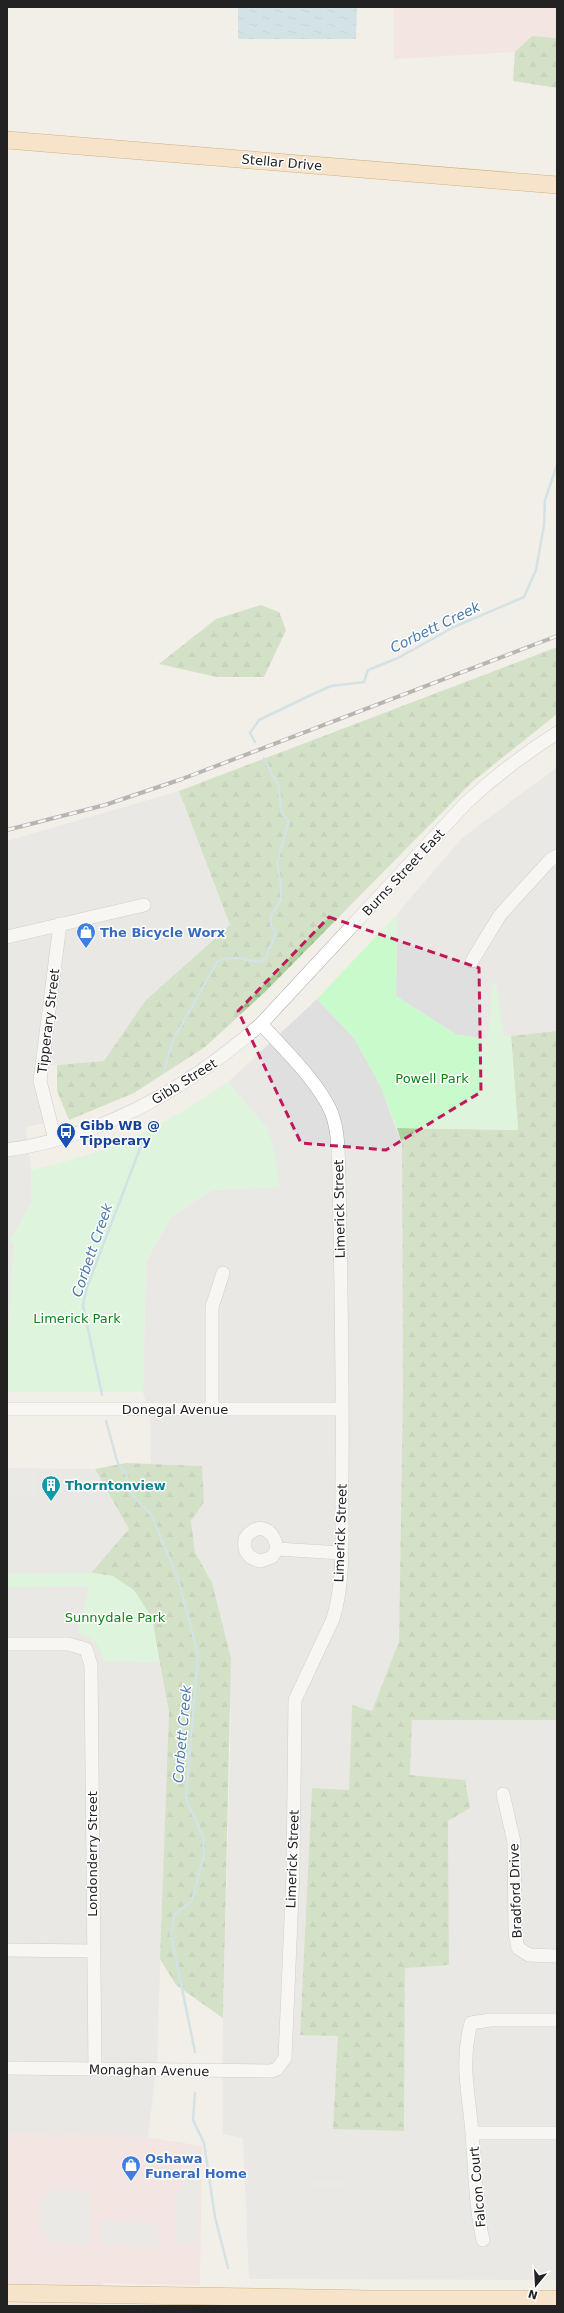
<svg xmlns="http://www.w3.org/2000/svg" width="564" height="2313" font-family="'DejaVu Sans',sans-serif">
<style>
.residential{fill:#e0dfdf}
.commercial{fill:#f2dad9}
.forest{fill:url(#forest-firs)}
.park{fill:#c8facc}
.parking{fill:#e2e2e2}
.water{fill:url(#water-ripples)}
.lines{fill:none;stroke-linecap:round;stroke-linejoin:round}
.stream{stroke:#aad3df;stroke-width:2.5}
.minor-casing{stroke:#a9a9a9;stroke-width:14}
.major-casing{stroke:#a06b00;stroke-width:18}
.minor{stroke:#fff;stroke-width:13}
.major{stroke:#fcd6a4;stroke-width:17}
.rail-casing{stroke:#707070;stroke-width:4}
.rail{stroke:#fff;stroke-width:2.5;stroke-dasharray:8;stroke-linecap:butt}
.marked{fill:none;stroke:#c2185b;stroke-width:3;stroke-dasharray:8 5;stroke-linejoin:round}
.labels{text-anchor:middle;stroke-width:3;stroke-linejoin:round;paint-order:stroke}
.street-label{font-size:13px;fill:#222;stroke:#fff}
.shop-label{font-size:13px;font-weight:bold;fill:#366cbe;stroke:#fff;text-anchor:start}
.park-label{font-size:13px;fill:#0c8416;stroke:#fff}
.transit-label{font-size:13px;font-weight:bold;fill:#164399;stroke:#fff;text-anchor:start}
.culture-label{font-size:13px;font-weight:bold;fill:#0d838f;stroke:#fff;text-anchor:start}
.water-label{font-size:14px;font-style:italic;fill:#4a7aab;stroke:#fff}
</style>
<defs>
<pattern id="forest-firs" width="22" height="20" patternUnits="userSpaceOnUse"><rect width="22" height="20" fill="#add19e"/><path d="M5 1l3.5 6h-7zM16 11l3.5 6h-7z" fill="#95b388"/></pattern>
<pattern id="water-ripples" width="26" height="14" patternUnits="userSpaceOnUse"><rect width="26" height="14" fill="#aad3df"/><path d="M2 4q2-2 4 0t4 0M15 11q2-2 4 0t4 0" fill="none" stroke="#92b5bf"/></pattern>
</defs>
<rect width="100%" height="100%" fill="#f2efe9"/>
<path class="residential" d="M557,767v264l-69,8 -31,-4 -61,-39 1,-82 65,-76z
M179,791l51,134 -85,76 -41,60 -47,4 -19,-1 7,59 -19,4 5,43 1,32 -22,40 4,-1 -7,110v-510z
M317,999l37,39 26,47 22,59 1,246 -4,251 -27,70 -20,-5 -3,84 -37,-2 -12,247h38l66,96 1,-164 44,-2 -1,-144 17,-41 -55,-5 2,-55h145v560l-308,-1 -6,-141 -20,-4 -1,-73 9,-349 -19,-129 -17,-31 -4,-31 13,-19 -2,-36 -51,-2 -1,-46 -7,-26 3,-130 25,-45 41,-27 67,-3 -12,-59 -39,-46z
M7,1468l88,1 34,60 -38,44 -84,1z
M89,1586l-5,48 7,4 10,11 3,12 55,1 10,50 -12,347 -9,78 -141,-3v-547z"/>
<path class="commercial" d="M394,7h163v37l-42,8 -121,7z
M7,2134l141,3 54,9 -2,139 -97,-2 -1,23h-95z"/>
<path class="forest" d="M532,36l25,2v50l-44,-7 2,-29z
M261,605l18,7 7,18 -22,47h-47l-58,-13 57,-45z
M557,647v67l-85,68 -207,210 -60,55 -71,46 -65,27 -12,-29v-26l47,-4 41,-60 85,-76 -51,-134z
M557,1031v689h-145l-2,55 55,5 5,28 -22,13 1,144 -44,3 -1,163 -71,-2 5,-93 -38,-1 12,-247 37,2 3,-85 20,6 27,-70 4,-251 -1,-246 -5,-16 121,2 -7,-94z
M126,1463l76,3 2,36 -13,19 4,31 17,31 19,75 -8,360 -47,-33 -16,-26 9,-247 -7,-37 -10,-57 -39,-42 -22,-3 38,-44 -34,-60z"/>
<path class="park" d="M397,914l-1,82 61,39 31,4 4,-56h4l8,53h7l7,94 -121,-2 -17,-43 -26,-47 -37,-39z
M228,1082l39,46 8,25 4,34 -67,3 -41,27 -25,45 -3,130h-136v-41l7,-110 -5,1 23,-40 -1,-32c35,-9 72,-18 105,-34 32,-15 62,-34 92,-54z
M91,1573l22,3 21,14 18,28 7,44 -55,-1c-2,-14 -12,-25 -26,-28l11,-47 -82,1v-13z"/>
<path class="parking" d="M37,1472v25l-30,1v-25z
M185,2148l15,1 -3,95 -23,-1 2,-53h7z
M307,2181l40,1 -3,4h-40z
M48,2189l34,1v4h9l-2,50 -44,-2 1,-12h-6l1,-33h6z
M103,2220l55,3 -1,14h5l-1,10 -60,-4z"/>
<path class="water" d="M238,7h119l-1,32h-118z"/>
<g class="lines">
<path class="stream" d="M255,742l-5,-9 9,-13 52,-25 20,-9 33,-4 4,-12 30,-12 56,-31 70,-30 12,-27 8,-45 1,-25 12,-35
M163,1073l10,-33 44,-78c13,-8 28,-2 43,0l6,-4c2,-11 10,-16 9,-28l-4,-4v-10l10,-16v-14l-4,-24 12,-41 -8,-9 -2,-25 -15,-29
M102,1395l-19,-90 4,-18 57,-149
M106,1421l12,43 8,9 4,19 22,24 26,63 20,75 -12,145 17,38 1,18 -12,46 -18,14 -3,20 24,117
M195,2093l-2,27 11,23 11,74 13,51"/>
<g class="minor-casing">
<path id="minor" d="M7,937l137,-32
M472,961l28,-46 50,-55 7,-4
M55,1140l-15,-59 20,-157
M7,1150c97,-14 181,-62 254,-126l205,-221c29,-27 58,-49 91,-70
M7,1409h335
M212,1409v-102l11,-34
M277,1549c-2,-20 -20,-29 -32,-10 -2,13 4,20 16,22l11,-4 5,-8 64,4
M7,1644h61l18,5 5,16 4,404
M503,1794l11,48 1,91 3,15 11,7 28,1
M7,1950l85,1
M7,2068l264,3 6,-2 8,-11 8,-185 2,-173 38,-81c13,-43 8,-93 9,-138 1,-102 -1,-203 -3,-305 -1,-20 0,-43 -7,-62 -11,-29 -49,-66 -71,-90
M472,2133h85
M483,2240c-8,-35 -8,-71 -11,-107 -3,-40 -12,-69 -1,-110l19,-3h67"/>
</g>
<g class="major-casing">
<path id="major" d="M7,140l550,45
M7,2293l366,6h184"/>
</g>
<use href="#minor" class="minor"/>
<use href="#major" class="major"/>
<g class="rail-casing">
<path id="rail" d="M7,830l98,-25 77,-26 375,-143"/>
</g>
<use href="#rail" class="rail"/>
</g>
<path d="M0 0H564V2313H0ZM329,917l150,51 2,124 -95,58 -85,-7 -63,-132z" fill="#f2efe9" fill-opacity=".55" fill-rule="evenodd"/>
<path class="marked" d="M329,917l150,51 2,124 -95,58 -85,-7 -63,-132z"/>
<defs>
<g id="shop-pin" transform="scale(1)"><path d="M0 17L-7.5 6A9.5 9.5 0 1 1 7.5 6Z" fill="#3f7fe0" stroke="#fff"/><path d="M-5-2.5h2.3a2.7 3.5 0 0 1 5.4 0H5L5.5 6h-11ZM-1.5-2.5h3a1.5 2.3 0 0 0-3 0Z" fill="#fff"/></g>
<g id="bus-pin" transform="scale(1)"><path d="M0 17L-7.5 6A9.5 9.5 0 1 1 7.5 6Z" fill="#1a4fb4" stroke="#fff"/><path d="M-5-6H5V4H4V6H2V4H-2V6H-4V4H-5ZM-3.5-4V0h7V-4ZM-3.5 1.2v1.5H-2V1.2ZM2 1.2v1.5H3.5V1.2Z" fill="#fff"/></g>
<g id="building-pin" transform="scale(1)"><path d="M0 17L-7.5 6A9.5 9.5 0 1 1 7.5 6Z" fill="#0f9aa8" stroke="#fff"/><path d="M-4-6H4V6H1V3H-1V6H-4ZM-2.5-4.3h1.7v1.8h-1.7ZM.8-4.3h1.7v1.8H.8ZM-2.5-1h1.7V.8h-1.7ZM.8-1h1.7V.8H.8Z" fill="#fff"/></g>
</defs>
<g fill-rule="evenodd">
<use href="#shop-pin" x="86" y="932"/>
<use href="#bus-pin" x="66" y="1132"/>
<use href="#building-pin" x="51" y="1485"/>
<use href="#shop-pin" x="131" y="2165"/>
</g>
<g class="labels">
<g class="street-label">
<text transform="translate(282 162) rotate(5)" y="5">Stellar Drive</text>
<text transform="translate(403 872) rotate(-47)" y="5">Burns Street East</text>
<text transform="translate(48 1021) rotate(-83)" y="5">Tipperary Street</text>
<text transform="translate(184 1081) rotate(-32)" y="5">Gibb Street</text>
<text transform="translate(339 1209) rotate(-91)" y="5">Limerick Street</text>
<text x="175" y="1414">Donegal Avenue</text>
<text transform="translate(340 1533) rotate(-88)" y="5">Limerick Street</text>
<text transform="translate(92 1854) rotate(-90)" y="5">Londonderry Street</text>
<text transform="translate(292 1859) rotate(-88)" y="5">Limerick Street</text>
<text transform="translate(515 1891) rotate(-92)" y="5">Bradford Drive</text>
<text transform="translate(149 2070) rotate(1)" y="5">Monaghan Avenue</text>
<text transform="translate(477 2187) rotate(-95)" y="5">Falcon Court</text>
</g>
<g class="shop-label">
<text x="100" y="937">The Bicycle Worx</text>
<text x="145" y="2163">Oshawa<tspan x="145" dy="15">Funeral Home</tspan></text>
</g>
<g class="park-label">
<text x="432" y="1083">Powell Park</text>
<text x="77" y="1323">Limerick Park</text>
<text x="115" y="1622">Sunnydale Park</text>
</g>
<g class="transit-label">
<text x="80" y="1130">Gibb WB @<tspan x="80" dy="15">Tipperary</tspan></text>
</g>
<g class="culture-label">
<text x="65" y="1490">Thorntonview</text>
</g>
<g class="water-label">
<text transform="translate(435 627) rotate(-26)" y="5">Corbett Creek</text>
<text transform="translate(92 1250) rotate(-71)" y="5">Corbett Creek</text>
<text transform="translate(182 1734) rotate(-85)" y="5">Corbett Creek</text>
</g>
</g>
<rect width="564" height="2313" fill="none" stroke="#222222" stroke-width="16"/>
<g transform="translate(536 2285) rotate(198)" stroke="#ffffff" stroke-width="3" paint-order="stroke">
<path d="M0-3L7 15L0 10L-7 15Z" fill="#222222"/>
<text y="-6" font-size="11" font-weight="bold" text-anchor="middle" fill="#222222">N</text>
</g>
</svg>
